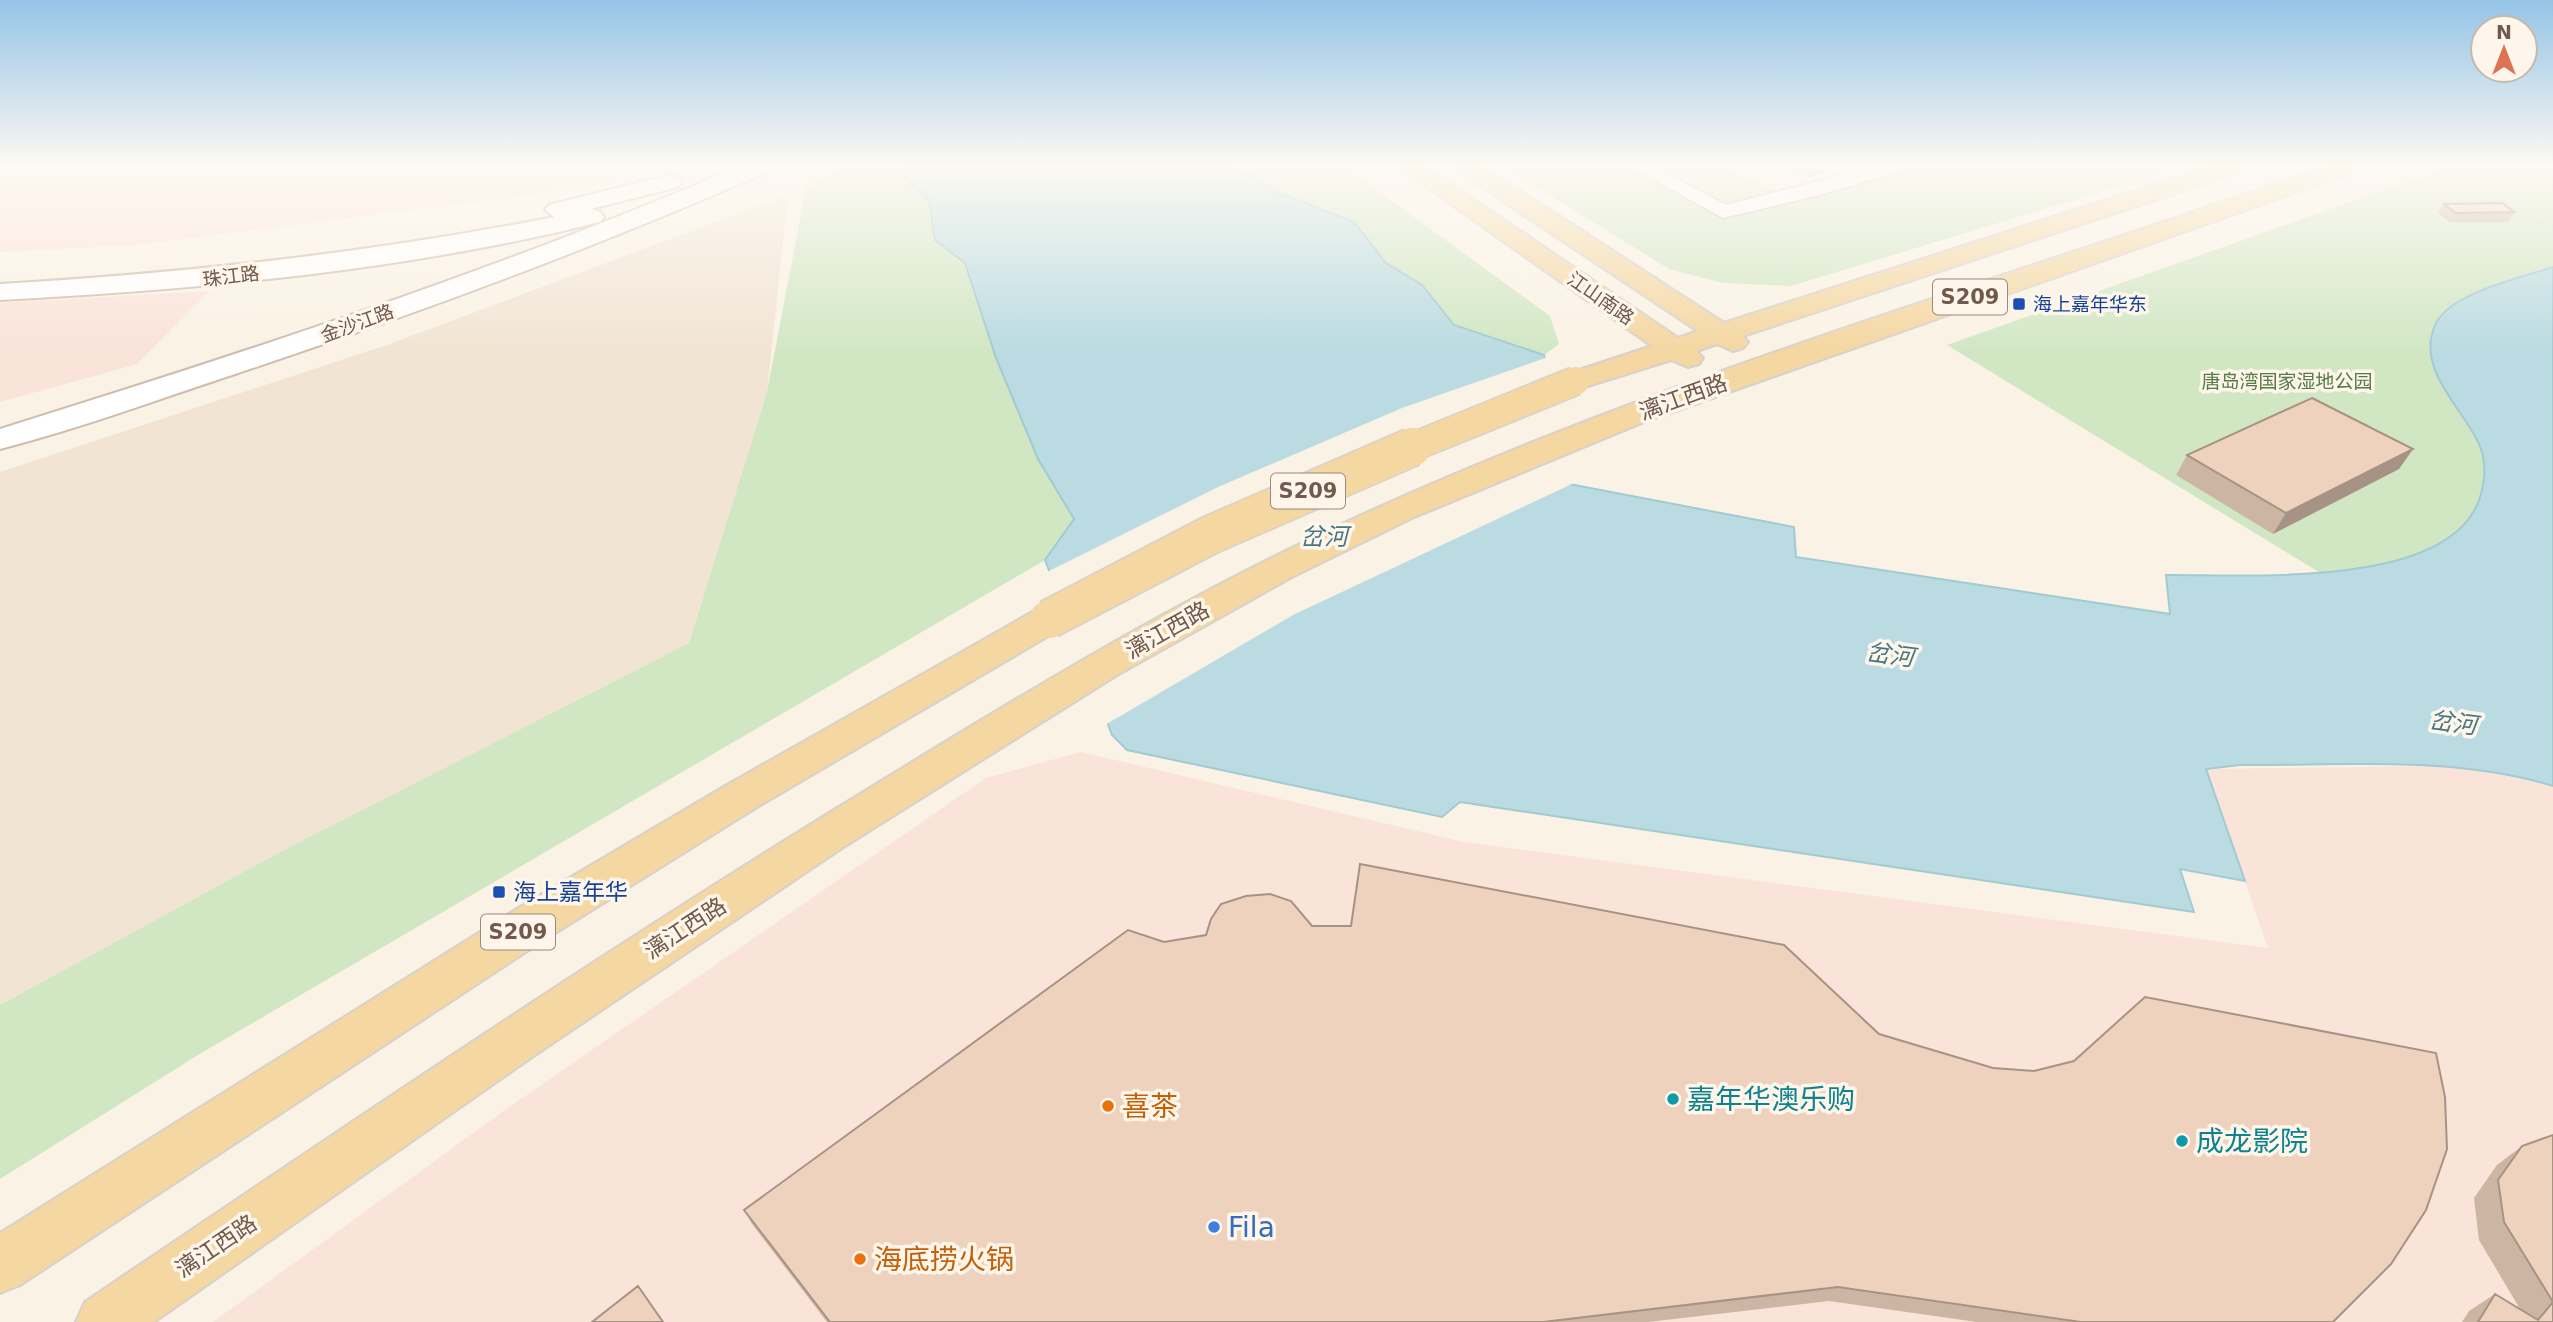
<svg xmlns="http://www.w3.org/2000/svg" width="2553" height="1322" font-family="'DejaVu Sans','Noto Sans SC',sans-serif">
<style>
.residential{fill:#f1e4d3}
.commercial{fill:#fae3d9}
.green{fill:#d1e7c4}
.water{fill:#badbe2;stroke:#a1cad3;stroke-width:2}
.pier{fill:#faf2e4}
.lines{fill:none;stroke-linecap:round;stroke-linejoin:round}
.street-casing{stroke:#cbbaab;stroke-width:3}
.secondary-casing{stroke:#cfbcac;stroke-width:4}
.primary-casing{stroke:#d7d1cd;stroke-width:4}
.street{fill:#fff;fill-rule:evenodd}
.secondary{fill:#fff;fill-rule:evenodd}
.primary{fill:#f4d7a1;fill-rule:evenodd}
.primary-bridge-far1-casing{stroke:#d7d1cd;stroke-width:31;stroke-linecap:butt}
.primary-bridge-casing{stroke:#d7d1cd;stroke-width:41;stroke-linecap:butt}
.primary-bridge-far1{stroke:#f4d7a1;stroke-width:28}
.primary-bridge{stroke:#f4d7a1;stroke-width:38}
.wall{fill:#cdb5a3}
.shaded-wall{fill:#a79385}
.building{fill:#eed2be;stroke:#a79385;stroke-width:2}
.transit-dot{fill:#1a4fb4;stroke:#fef6ea;stroke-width:2.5}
.culture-dot{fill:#0f9aa8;stroke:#fef6ea;stroke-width:2.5}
.food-dot{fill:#e8710a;stroke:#fef6ea;stroke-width:2.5}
.shop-dot{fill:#3f7fe0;stroke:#fef6ea;stroke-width:2.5}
.labels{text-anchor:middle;stroke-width:7;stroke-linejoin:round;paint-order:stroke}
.far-street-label{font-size:19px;fill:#715a4c;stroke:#fef6ea}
.far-transit-label{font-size:19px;fill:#164399;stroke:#fef6ea;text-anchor:start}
.far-park-label{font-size:19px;fill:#557b47;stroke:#fef6ea}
.shield{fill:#fef6ea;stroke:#9b897b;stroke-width:2}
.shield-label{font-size:21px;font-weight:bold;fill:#715a4c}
.street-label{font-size:23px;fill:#715a4c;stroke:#fef6ea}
.transit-label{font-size:23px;fill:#164399;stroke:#fef6ea;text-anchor:start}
.water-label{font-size:24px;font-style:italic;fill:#477783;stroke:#fef6ea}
.near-culture-label{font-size:28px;fill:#0d838f;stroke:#fef6ea;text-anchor:start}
.near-food-label{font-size:28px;fill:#c56008;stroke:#fef6ea;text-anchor:start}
.near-shop-label{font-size:28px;fill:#366cbe;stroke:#fef6ea;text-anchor:start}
</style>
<rect width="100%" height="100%" fill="#faf2e4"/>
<path class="residential" d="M788,195l-21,197 -78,251 -409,209 -280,153v-533l387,-127z"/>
<path class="commercial" d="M0,167h588l31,17 -483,61 -136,7z
M210,291l-73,73 -137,38v-99z
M1081,752l383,90 804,106 -62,-179 239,-3 87,14 21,6v536h-2340l292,-212 481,-332z"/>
<path class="green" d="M843,167h57l1,7 28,26 6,40 30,23 31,95 42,101 36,60 -29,41 -847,495 -198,124v-174l280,-153 409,-209 78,-251 39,-204z
M1235,167h110l205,149 9,28 -15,11 -90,-30 -32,-40 -36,-22 -32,-41 -77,-30z
M1505,167h121l97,50 17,-2 161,-48h281l-391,119 -68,-3 -54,-14z
M1651,167h74l57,27 -59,14z
M2449,167h104v100c-30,9 -104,27 -117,57 -20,46 25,78 41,115 8,17 9,35 5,52 -18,64 -103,77 -160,83l-375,-229z"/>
<path class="water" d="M900,167h335l42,25 77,30 32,41 36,22 32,40 90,30 25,129 225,43 2,30 374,57 -4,-39c79,-1 289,16 315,-81 5,-19 5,-39 -5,-56 -18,-34 -61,-72 -40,-115 15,-30 87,-46 117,-56v519c-100,-31 -210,-20 -313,-21l-34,4 39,112 -65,-12 14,43 -734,-110 -18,15 -315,-67 -15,-15 -67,-175 29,-41 -36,-60 -42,-101 -31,-95 -30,-23 -6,-40 -28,-26z"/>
<path class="pier" d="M1548,357l24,124 4,1 -283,133 -188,110 -58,-153 171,-85 184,-79z"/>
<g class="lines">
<g class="street-casing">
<path id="street" d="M1631,167h24l71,38 146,-38h30l-3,4 -79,24 -97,23z"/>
</g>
<g class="secondary-casing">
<path id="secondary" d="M738,167h32l-3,5c-175,77 -354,143 -535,203 -76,25 -154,54 -232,74v-20c250,-78 498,-159 738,-262z
M669,175l9,2 3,5 -3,5 -87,22 9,3 4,5 -4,5c-195,49 -400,67 -600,78v-16c186,-11 371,-31 554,-67l-9,-7 4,-5z"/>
</g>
<g class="primary-casing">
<path id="primary" d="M1398,167h28l252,171 20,-7 -239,-159 -3,-5h28l240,156 484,-156h35l-3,5 -497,164 5,6 -5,6 -10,3 -16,-7 -20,7 6,7 -4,6 -11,3 -17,-7 -96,30 -11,-3 -4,-6 4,-6 88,-29z
M2323,167h34l-3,5 -710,250 -232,96 -120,59 -175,98 -275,173 -310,209 -378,265h-78l9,-20c259,-175 518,-351 785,-514 148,-91 296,-181 453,-255 321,-152 666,-248 1000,-366z
M1049,606l13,4 6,9 -6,9 -305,179 -213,133 -524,345 -20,8v-60l512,-321 215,-127 309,-175z"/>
</g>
<use href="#street" class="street"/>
<use href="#secondary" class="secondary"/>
<use href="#primary" class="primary"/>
<g class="primary-bridge-far1-casing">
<path id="primary-bridge-far1" d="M1408,449l167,-68"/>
</g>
<g class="primary-bridge-casing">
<path id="primary-bridge" d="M1049,619l161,-84 202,-88"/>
</g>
<use href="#primary-bridge-far1" class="primary-bridge-far1"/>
<use href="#primary-bridge" class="primary-bridge"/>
</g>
<path class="wall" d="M1782,167h55l-27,10z
M2444,204l70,8 -6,10h-58l-12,-9z
M2413,449l-14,20 -126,65 -97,-59 11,-20z
M1312,926l567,108 454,288h-356l-148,-21 -181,21h-821l-75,-98 -8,-14 420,-268z
M2553,1135v187h-91l7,-11 26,-17 25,15 -41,-69 -5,-42 23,-33 25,-19z"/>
<path class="shaded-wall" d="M1813,167h24l-27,10z
M2413,449l-14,20 -126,65 13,-21z"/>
<path class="building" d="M2502,203l12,9 -58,1 -12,-9z
M2312,398l101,51 -127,64 -99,-58z
M1360,864l424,81 95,89 114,34 41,3 40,-10 71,-64 291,56 9,44 2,52 -21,61 -35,54 -58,58h-252l-243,-35 -295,35h-713l-86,-112 384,-280 36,12 42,-7 5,-16 10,-15 25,-8 24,-2 21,7 21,25h39z
M2553,1135v187h-75l17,-28 43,26 15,-18 -49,-80 -6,-42 24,-34z
M638,1286l25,36h-71z"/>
<linearGradient id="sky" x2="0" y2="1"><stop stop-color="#95c4e6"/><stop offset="0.47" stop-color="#fdf9f3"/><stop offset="1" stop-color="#fdf9f3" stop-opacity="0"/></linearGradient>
<rect width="2553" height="352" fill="url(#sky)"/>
<g class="transit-dot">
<rect x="2012" y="297" width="14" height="14" rx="3.5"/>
<rect x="492" y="885" width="14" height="14" rx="3.5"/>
</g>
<g class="culture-dot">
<circle cx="1673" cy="1099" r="7"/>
<circle cx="2182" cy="1141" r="7"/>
</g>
<g class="food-dot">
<circle cx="1108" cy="1106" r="7"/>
<circle cx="860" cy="1259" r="7"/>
</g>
<circle class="shop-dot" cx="1214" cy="1227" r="7"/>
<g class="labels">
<g class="far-street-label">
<text transform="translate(231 276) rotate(-7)" y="7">珠江路</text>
<text transform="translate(1601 298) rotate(35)" y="7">江山南路</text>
<text transform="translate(357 323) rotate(-20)" y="7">金沙江路</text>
</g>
<g class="far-transit-label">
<text x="2033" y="311">海上嘉年华东</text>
</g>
<g class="far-park-label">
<text x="2287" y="388">唐岛湾国家湿地公园</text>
</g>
<g class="shield">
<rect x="1933" y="279.5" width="74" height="35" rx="5"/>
<rect x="1271" y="473.5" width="74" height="35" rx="5"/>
<rect x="481" y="914.5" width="74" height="35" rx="5"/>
</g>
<g class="shield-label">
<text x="1970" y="304">S209</text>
<text x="1308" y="498">S209</text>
<text x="518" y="939">S209</text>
</g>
<g class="street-label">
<text transform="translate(1683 397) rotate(-20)" y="8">漓江西路</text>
<text transform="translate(1167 630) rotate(-29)" y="8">漓江西路</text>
<text transform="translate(685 928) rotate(-33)" y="8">漓江西路</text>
<text transform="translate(216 1246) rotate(-34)" y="8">漓江西路</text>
</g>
<g class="transit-label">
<text x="513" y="900">海上嘉年华</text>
</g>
<g class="water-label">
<text x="1324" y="545">岔河</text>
<text transform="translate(1890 655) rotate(7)" y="8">岔河</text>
<text transform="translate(2453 723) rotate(7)" y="8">岔河</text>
</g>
<g class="near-culture-label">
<text x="1687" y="1109">嘉年华澳乐购</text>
<text x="2196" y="1151">成龙影院</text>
</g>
<g class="near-food-label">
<text x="1122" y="1116">喜茶</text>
<text x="874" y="1269">海底捞火锅</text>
</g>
<g class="near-shop-label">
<text x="1228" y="1237">Fila</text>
</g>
</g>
<g transform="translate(2504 49)"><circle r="33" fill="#fef6ea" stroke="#c6b8ab" stroke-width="2"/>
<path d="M0-5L12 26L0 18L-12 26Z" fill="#db7452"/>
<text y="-10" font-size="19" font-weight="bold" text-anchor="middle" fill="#715a4c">N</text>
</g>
</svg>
